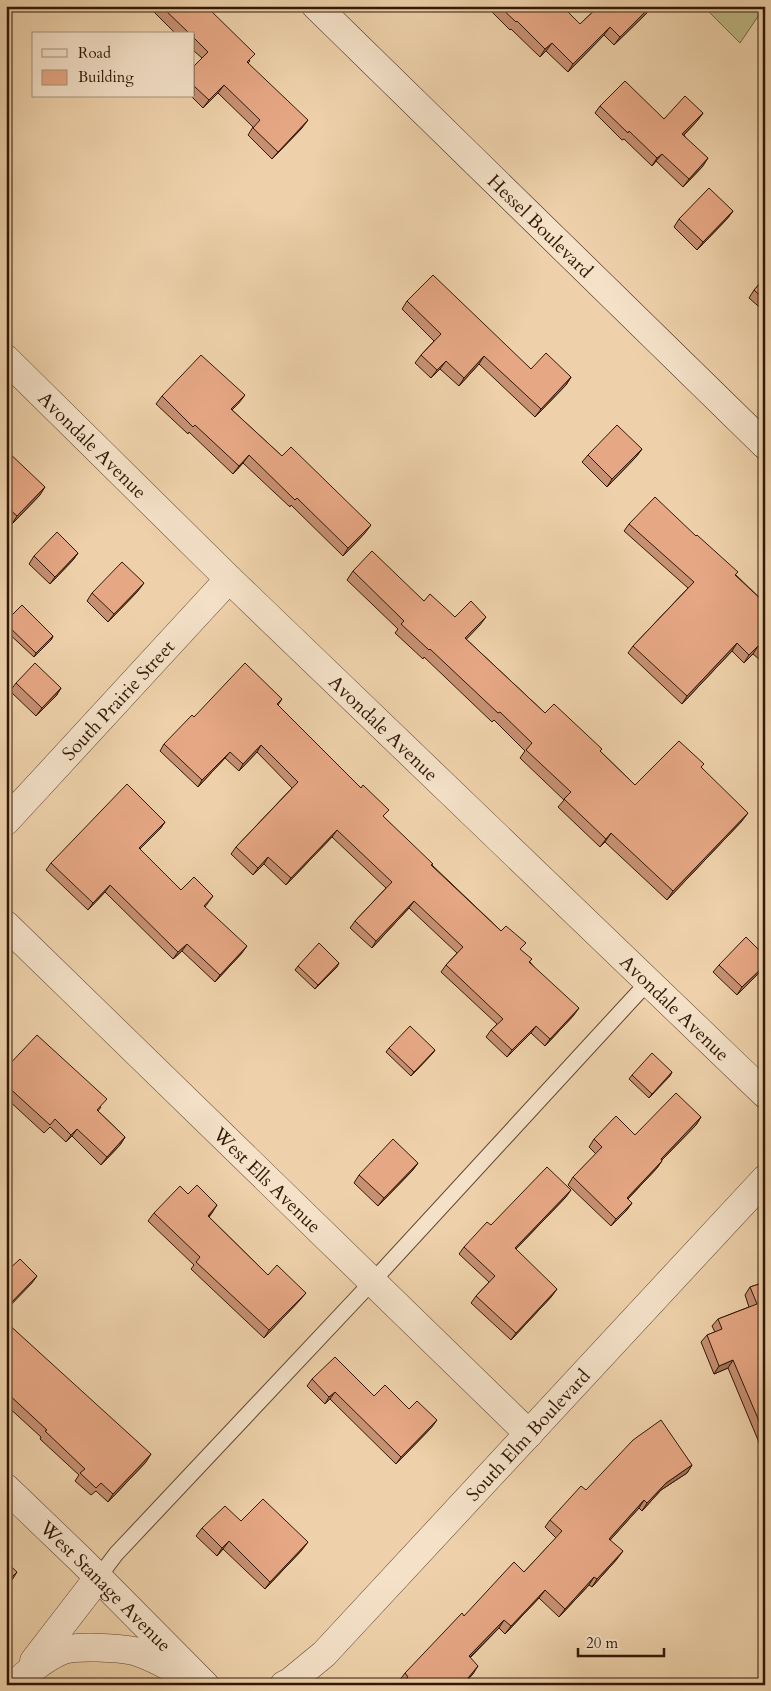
<svg xmlns="http://www.w3.org/2000/svg" width="771" height="1691" font-family="Cardo,serif">
<style>
.green{fill:#beba85;stroke:#786946}
.lines{fill:none;stroke-linecap:round;stroke-linejoin:round}
.lane-casing{stroke:#604630;stroke-width:17}
.street-casing{stroke:#604630;stroke-width:29}
.secondary-casing{stroke:#311807;stroke-width:29}
.lane{stroke:#f4e1c8;stroke-width:15}
.street{stroke:#f4e1c8;stroke-width:28}
.secondary{stroke:#f4e1c8;stroke-width:28}
.wall{fill:#c69072;stroke:#311807}
.shaded-wall{fill:#a1755c;stroke:#311807}
.building{fill:#e6a784;stroke:#311807}
.labels{text-anchor:middle;stroke-width:5;stroke-linejoin:round;paint-order:stroke}
.street-label{font-size:19px;fill:#311807;stroke:#f4e1c8}
</style>
<rect width="100%" height="100%" fill="#eed1aa"/>
<filter id="stains"><feTurbulence type="fractalNoise" baseFrequency=".004" numOctaves="4"/><feColorMatrix values="0 0 0 0 .2 0 0 0 0 .09 0 0 0 0 .02 0 0 0 .5 -.17"/></filter>
<radialGradient id="worn" r=".72"><stop offset=".6" stop-color="#630" stop-opacity="0"/><stop offset="1" stop-color="#630" stop-opacity=".3"/></radialGradient>
<path class="green" d="M703,6h62l-25,37z"/>
<g class="lines">
<g class="lane-casing">
<path id="lane" d="M98,1578l18,-24 256,-272 276,-300"/>
</g>
<g class="street-casing">
<g id="street">
<path id="s1" d="M6,359l223,220 536,515"/>
<path id="s2" d="M6,821l223,-242"/>
<path id="s3" d="M6,925l523,509"/>
<path id="s4" d="M6,1488l76,73 123,124"/>
<path d="M34,1661l64,-83"/>
<path d="M15,1685c12,-13 30,-27 46,-34 14,-6 58,-3 73,0 18,5 36,16 52,25"/>
<path id="s5" d="M284,1685l6,-3 34,-28 441,-475"/>
</g>
</g>
<g class="secondary-casing">
<g id="secondary">
<path id="s6" d="M316,6l449,439"/>
</g>
</g>
<use href="#lane" class="lane"/>
<use href="#street" class="street"/>
<use href="#secondary" class="secondary"/>
</g>
<path class="wall" d="M152,6h54l44,55 -2,2 54,65 -30,31 -24,-24 5,-8 -35,-34 -15,15 -12,-12h3v-30l8,-8 -8,-7v-17h-18l-25,-25z
M486,6h76l18,18 19,-18h55l-40,39 -10,-10 -36,37 -22,-21 -6,6 -29,-28 -1,1z
M600,106l64,13 39,-6 -6,8 -13,14 19,31 -20,21 -27,-26 -4,5 -28,-27 -2,1 -27,-27z
M733,211l-6,8 -30,31 -23,-23 5,-8z
M765,278v34l-16,-14 5,-8z
M407,301l124,68 40,8 -5,8 -31,32 -56,-53 -20,22 -19,-17 -9,9 -16,-15 6,-8 13,-14 -32,-32z
M162,396l77,7 -7,7 133,123 -22,23 -52,-51 -1,2 -47,-44 -10,11 -44,-42 -1,2 -32,-30z
M642,449l-6,8 -29,30 -25,-25 6,-7z
M6,450l34,45 -28,29 -6,-5z
M629,524l107,51 29,28v61l-12,-10 -9,9 -12,-12 -50,53 -54,-51 5,-7 55,-58 -64,-57z
M78,553l-5,7 -23,24 -21,-20 5,-8z
M353,571l71,30 31,16 25,8 -14,14 79,74 55,38 35,34 66,-17 41,53 -75,79 -62,-58 -5,5 -42,-40 6,-7 -44,-42 5,-7 -31,-31 -2,2 -68,-65 -1,2 -28,-26 3,-4 -51,-49z
M138,591l-30,31 -21,-21 5,-8z
M6,621l47,15 -2,4 -17,17 -28,-26z
M16,683l45,5 -5,8 -20,20 -26,-25z
M282,699l-4,6 106,112 48,48 89,85 9,12 44,53 -29,31 -14,-13 -24,24 -21,-20 5,-7 6,-6 -56,-52 5,-7 11,-12 -48,-45 -37,40 -22,-20 5,-7 31,-33 -54,-51 -46,48 -22,-21 -11,11 -22,-21 5,-7 56,-59 -35,-36 -18,19 -14,-13 -27,29 -38,-36 4,-7z
M165,822l-5,7 -20,20 41,41 32,6 -8,11 37,46 -27,29 -33,-31 -9,8 -68,-67 -17,18 -42,-40 5,-7z
M765,956v11l-28,28 -24,-23 6,-7z
M298,966l39,1 -22,22 -20,-19z
M765,976v14l-6,-6z
M389,1048l46,2 -3,4 -21,22 -25,-24z
M6,1068l95,39 -3,4 27,26 -5,8 -19,20 -29,-29 -6,6 -16,-15 -6,6 -38,-35z
M672,1072l-23,26 -20,-19 3,-4z
M701,1117l-5,8 -34,35 -5,8 -29,31 4,4 -6,8 -15,15 -43,-41 5,-8 23,-23 -7,-7 5,-8 41,-4z
M418,1163l-6,8 -34,35 -24,-23 5,-8z
M188,1194l24,19 -3,4 59,58 32,25 -36,38 -73,-69 3,-4 -46,-44 6,-8z
M566,1197l-50,52 36,47 -41,44 -40,-37 5,-7 13,-14 -30,-28 5,-7 27,-22z
M765,1282v169l-2,1 -35,-84 -14,6 -13,-32 6,-7 8,-3 -3,-6 6,-7 31,-12 -4,-12 5,-8z
M6,1322l140,140 -38,40 -12,-11 -5,4 -16,-14 4,-6 -39,-36 1,-2 -35,-32z
M312,1379l62,17 35,13 23,18 -36,37 -66,-65 -5,5 -18,-18z
M692,1465l-5,8 -26,17 -19,21 -3,-3 -29,32 7,19 -25,28 -3,-2 -30,32 -20,-19 -34,36 -6,-6 -29,30 3,16 -4,4 -68,5 -2,-2 6,-8 59,-57 60,-44 32,-34 -11,-11 5,-7 36,-30z
M241,1521l61,29 -37,39 -42,-40 -6,7 -21,-20 6,-8z"/>
<path class="shaded-wall" d="M651,6h3l-40,39 6,-8z
M610,27l-6,8 -36,37 5,-8z
M552,43l-6,8 -6,6 5,-8z
M224,85l-6,8 -15,15 6,-8z
M703,113l-6,8 -20,21 5,-8z
M308,120l-6,8 -30,31 6,-7z
M662,154l-6,7 -4,5 5,-8z
M708,158l-5,8 -20,21 6,-8z
M733,211l-6,8 -30,31 6,-8z
M484,356l-5,8 -20,22 5,-8z
M446,361l-6,8 -9,9 6,-8z
M571,377l-5,8 -31,32 6,-8z
M245,395l-6,8 -13,13 5,-7z
M642,449l-6,8 -29,30 5,-8z
M249,455l-6,8 -10,11 6,-8z
M45,487l-5,8 -28,29 5,-8z
M371,525l-6,8 -22,23 5,-8z
M78,553l-5,7 -23,24 5,-7z
M144,583l-6,8 -30,31 6,-8z
M486,617l-6,8 -21,22 6,-9z
M53,636l-2,4 -17,17 2,-4z
M737,643l-5,8 -50,53 5,-8z
M758,646l-5,8 -9,9 5,-8z
M61,688l-5,8 -20,20 6,-8z
M261,745l-4,7 -18,19 4,-7z
M230,752l-5,6 -27,29 4,-7z
M748,813l-6,8 -75,79 6,-9z
M165,822l-5,7 -26,26 5,-7z
M337,830l-5,7 -46,48 5,-7z
M611,833l-6,9 -5,5 6,-8z
M268,857l-4,7 -11,11 5,-7z
M110,885l-5,7 -17,18 5,-7z
M414,901l-5,7 -37,40 4,-7z
M187,944l-5,7 -9,8 5,-7z
M247,946l-5,7 -27,29 5,-7z
M339,963l-2,4 -22,22 3,-4z
M765,965l-1,3 -27,27 5,-8z
M579,1008l-5,7 -29,31 5,-7z
M536,1026l-5,7 -24,24 5,-7z
M435,1050l-3,4 -21,22 3,-4z
M672,1072l-2,4 -21,22 3,-4z
M701,1117l-5,8 -41,42 6,-8z
M77,1129l-5,7 -6,6 5,-7z
M125,1137l-5,8 -19,20 6,-8z
M662,1161l-5,7 -36,38 6,-8z
M418,1163l-6,8 -34,35 6,-8z
M571,1190l-5,7 -56,58 5,-7z
M632,1203l-6,8 -15,15 5,-7z
M217,1205l-5,8 -10,10 6,-7z
M37,1276l-5,7 -26,27v-2z
M557,1289l-5,7 -41,44 5,-7z
M306,1293l-6,7 -36,38 5,-8z
M733,1360l-5,8 -14,6 5,-8z
M335,1392l-5,7 -5,5 4,-7z
M437,1420l-5,7 -36,37 5,-7z
M151,1454l-5,8 -38,40 5,-8z
M692,1465l-5,8 -26,17 -19,21 5,-8 19,-20z
M644,1500l-5,8 -35,39 5,-8z
M229,1541l-6,8 -6,7 5,-8z
M308,1542l-6,8 -37,39 5,-7z
M623,1551l-6,8 -25,28 5,-8z
M17,1572l-5,8 -6,5v-2z
M594,1577l-5,8 -30,32 6,-8z
M545,1590l-6,8 -34,36 6,-8z
M504,1620l-5,8 -36,36 6,-8z
M478,1666l-5,8 -10,11 5,-7z"/>
<path class="building" d="M161,6h45l49,48 -8,8 61,58 -30,32 -25,-24 7,-8 -36,-35 -15,15 -15,-14v-20l14,-14 -14,-14v-4h-4z
M499,6h63l18,18 19,-18h52l-31,31 -10,-10 -37,37 -21,-21 -7,6 -28,-28 -1,1z
M625,81l39,38 21,-23 18,17 -21,21 26,24 -19,21 -27,-25 -5,4 -28,-27 -1,2 -28,-27z
M709,188l24,23 -30,31 -24,-23z
M6,201l6,6 -6,6z
M433,275l98,94 15,-16 25,24 -30,32 -57,-53 -20,22 -18,-17 -9,9 -16,-15 20,-21 -34,-33z
M765,278v22l-11,-10z
M201,355l44,40 -14,14 51,47 9,-9 80,78 -23,23 -51,-50 -2,2 -46,-45 -10,11 -44,-41 -2,2 -31,-31z
M617,425l25,24 -30,30 -24,-24z
M6,450l39,37 -28,29 -11,-10z
M655,497l41,39 1,-1 41,37 -3,3 30,28v49l-7,-6 -9,9 -12,-12 -50,53 -54,-50 61,-64 -65,-58z
M57,532l21,21 -23,24 -21,-21z
M372,551l52,50 6,-7 25,23 16,-16 15,16 -21,21 80,75 9,-9 48,45 -2,2 35,34 44,-44 25,23 -3,3 47,46 -75,78 -62,-58 -5,6 -42,-40 7,-7 -45,-42 6,-7 -32,-31 -2,1 -68,-64 -1,1 -28,-26 3,-3 -51,-50z
M122,562l22,21 -30,31 -22,-21z
M22,605l31,31 -17,17 -30,-29v-3z
M35,663l26,25 -19,20 -26,-25z
M245,663l37,36 -5,5 84,84 2,-3 26,25 -6,6 50,48 -2,1 70,66 5,-5 20,17 -6,6 12,10 -3,3 50,46 -29,31 -14,-13 -24,24 -21,-20 12,-11 -57,-54 17,-18 -49,-46 -38,40 -21,-20 37,-39 -55,-52 -46,48 -23,-21 -10,11 -22,-21 62,-65 -37,-37 -18,19 -13,-12 -28,28 -38,-36 28,-29 2,2z
M127,784l38,38 -26,26 42,42 13,-13 19,19 -9,10 43,40 -27,29 -33,-31 -9,8 -68,-67 -17,18 -42,-40z
M746,937l19,19v9l-23,22 -23,-22z
M319,943l20,20 -21,22 -20,-19z
M410,1026l25,24 -21,22 -25,-24z
M37,1035l70,64 -10,11 28,27 -18,20 -30,-28 -6,6 -16,-16 -5,6 -44,-40v-17z
M652,1053l20,19 -20,22 -20,-19z
M676,1093l25,24 -40,42 1,2 -35,37 5,5 -16,16 -43,-42 29,-30 -8,-8 22,-23 19,19z
M393,1139l25,24 -34,35 -25,-23z
M547,1167l24,23 -56,58 42,41 -41,44 -40,-37 19,-20 -31,-29 23,-25 4,3z
M197,1185l20,20 -9,11 60,59 9,-10 29,28 -37,37 -73,-68 4,-5 -46,-44 26,-27 8,8z
M20,1259l17,17 -31,32v-36z
M765,1282v153l-32,-75 -14,6 -12,-31 15,-6 -4,-10 39,-15 -7,-17z
M6,1322l145,132 -38,40 -12,-11 -5,5 -16,-15 5,-4 -40,-38 2,-1 -41,-38z
M335,1357l39,39 11,-11 24,24 8,-8 20,19 -36,37 -66,-65 -6,5 -17,-18z
M661,1420l31,45 -26,18 -19,20 -3,-3 -35,39 14,12 -26,28 -3,-2 -29,32 -20,-19 -34,36 -7,-6 -35,36 9,10 -10,12 7,7h-75l8,-8 -3,-4 57,-60 2,3 50,-54 10,10 38,-41 -12,-11 31,-34 5,4 47,-50z
M263,1499l45,43 -38,40 -41,-41 -7,7 -20,-20 23,-22 16,15z
M6,1562l11,10 -11,11z"/>
<g class="labels">
<g class="street-label">
<text dy="7" stroke="none"><textPath href="#s6" startOffset="314">Hessel Boulevard</textPath></text>
<text dy="7" stroke="none"><textPath href="#s1" startOffset="122">Avondale Avenue</textPath></text>
<text dy="7" stroke="none"><textPath href="#s2" startOffset="165">South Prairie Street</textPath></text>
<text dy="7" stroke="none"><textPath href="#s1" startOffset="528">Avondale Avenue</textPath></text>
<text dy="7" stroke="none"><textPath href="#s1" startOffset="932">Avondale Avenue</textPath></text>
<text dy="7" stroke="none"><textPath href="#s3" startOffset="365">West Ells Avenue</textPath></text>
<text dy="7" stroke="none"><textPath href="#s5" startOffset="350">South Elm Boulevard</textPath></text>
<text dy="7" stroke="none"><textPath href="#s4" startOffset="140">West Stanage Avenue</textPath></text>
</g>
</g>
<rect width="771" height="1691" fill="none" stroke="#eed1aa" stroke-width="25"/>
<rect x="8" y="8" width="756" height="1676" fill="none" stroke="#311807" stroke-width="2.5"/>
<rect x="12" y="12" width="746" height="1666" fill="none" stroke="#311807"/>
<rect x="32" y="32" width="162" height="65" fill="#f4e1c8" stroke="#a6917b"/>
<rect x="42" y="49" width="25" height="8" fill="#f4e1c8" stroke="#a6917b"/>
<text x="78" y="58" font-size="15" fill="#311807">Road</text>
<rect x="42" y="70" width="25" height="15" fill="#e6a784" stroke="#a6917b"/>
<text x="78" y="82" font-size="15" fill="#311807">Building</text>
<path d="M578 1648v8h86v-8" fill="none" stroke="#311807" stroke-width="2.5"/>
<text x="586" y="1648" font-size="15" fill="#311807" stroke="#f4e1c8" stroke-width="4" paint-order="stroke">20 m</text>
<rect width="100%" height="100%" filter="url(#stains)"/>
<rect width="100%" height="100%" fill="url(#worn)"/>
</svg>
